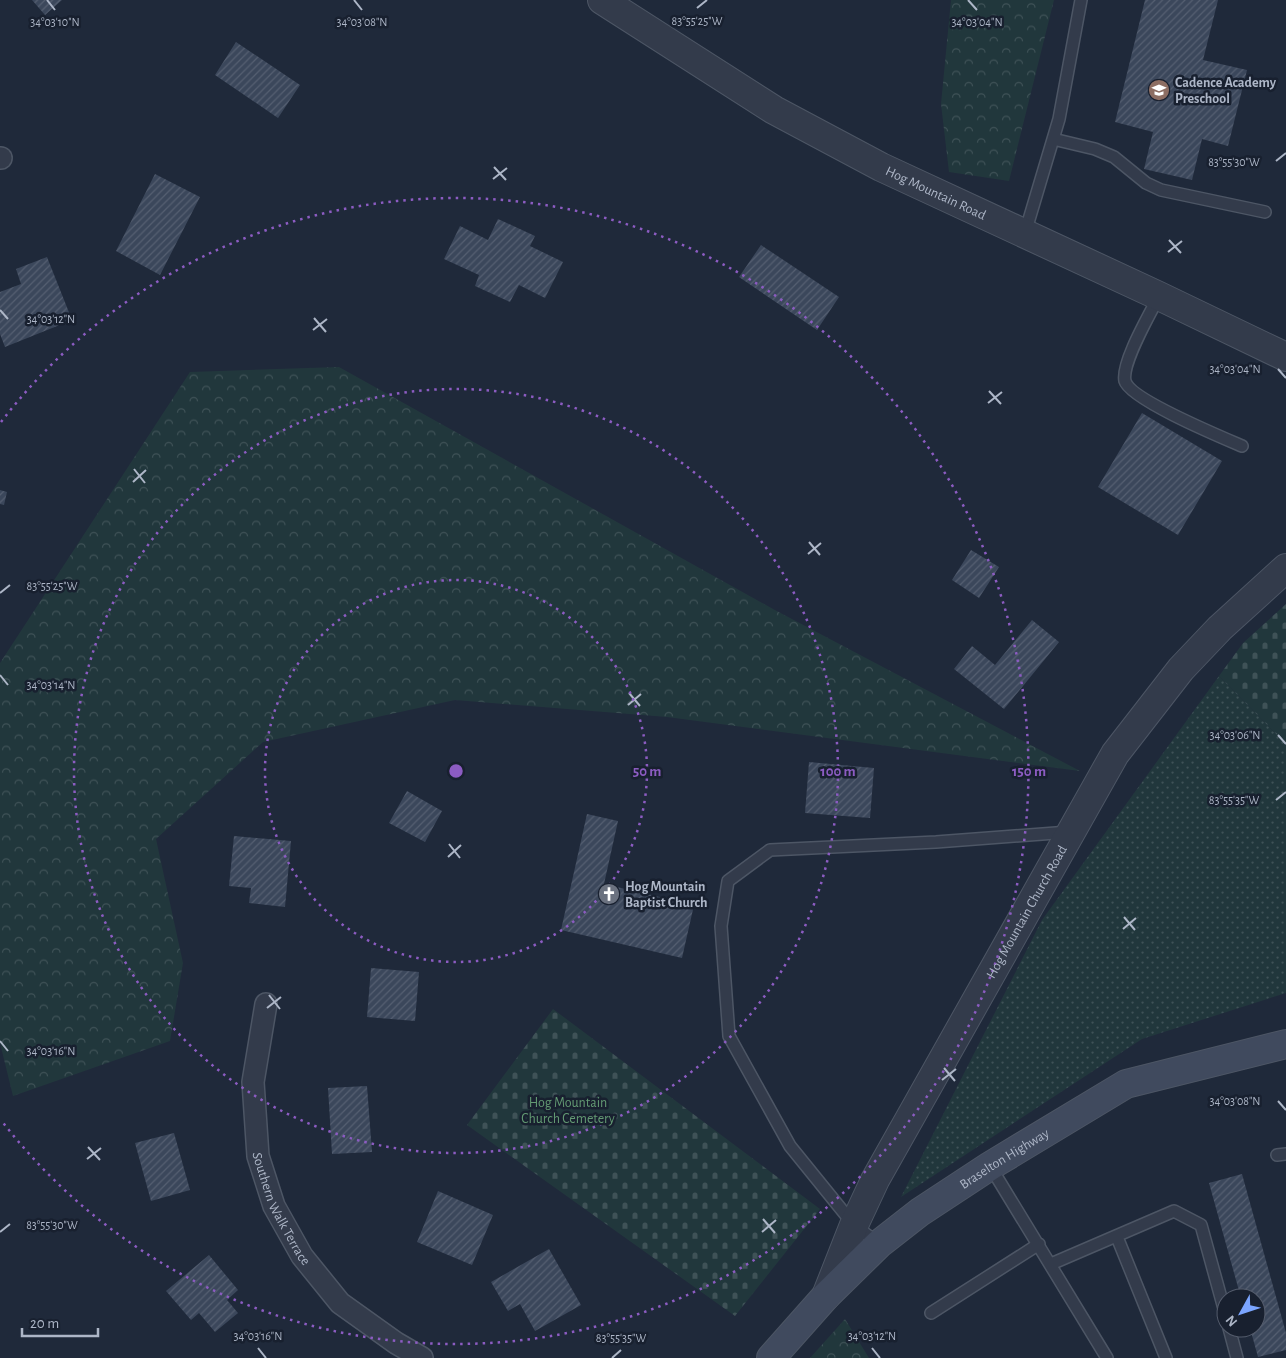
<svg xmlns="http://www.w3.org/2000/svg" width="1286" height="1358" font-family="'Alegreya Sans',sans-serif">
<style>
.green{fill:url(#green-dots)}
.forest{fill:url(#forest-crowns)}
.cemetery{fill:url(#cemetery-stones)}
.building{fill:url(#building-hatch)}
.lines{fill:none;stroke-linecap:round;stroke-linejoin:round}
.service-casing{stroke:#4d5665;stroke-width:14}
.minor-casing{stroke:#4d5665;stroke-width:24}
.tertiary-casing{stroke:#4d5665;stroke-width:30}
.secondary-casing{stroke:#4d5665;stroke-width:30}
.service{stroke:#333b4b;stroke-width:11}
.minor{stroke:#333b4b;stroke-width:21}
.tertiary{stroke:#333b4b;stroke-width:28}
.secondary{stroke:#404a5e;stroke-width:28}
.ticks{fill:none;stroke:#adb6c7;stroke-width:2}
.ring{fill:none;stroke:#8c5cc2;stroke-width:2.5;stroke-dasharray:2.5 5}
.labels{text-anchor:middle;stroke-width:5;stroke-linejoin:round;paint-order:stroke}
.poi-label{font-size:14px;font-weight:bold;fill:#adb6c7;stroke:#18202f;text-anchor:start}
.street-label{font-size:14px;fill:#adb6c7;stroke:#18202f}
.park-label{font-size:14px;fill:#639a73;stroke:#18202f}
.ticks-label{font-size:12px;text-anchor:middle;fill:#adb6c7;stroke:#18202f;stroke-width:5;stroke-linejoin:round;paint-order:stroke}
.centre{fill:#8c5cc2;stroke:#18202f;stroke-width:2.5}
.ring-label{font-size:15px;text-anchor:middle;font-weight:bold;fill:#8c5cc2;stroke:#18202f;stroke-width:5;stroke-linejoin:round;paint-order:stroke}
</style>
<defs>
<pattern id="green-dots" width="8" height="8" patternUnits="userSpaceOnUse" patternTransform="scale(1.25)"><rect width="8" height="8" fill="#21373c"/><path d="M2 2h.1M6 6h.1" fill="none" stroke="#3f5257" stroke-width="1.8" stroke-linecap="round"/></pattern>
<pattern id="forest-crowns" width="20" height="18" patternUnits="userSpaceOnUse" patternTransform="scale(1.25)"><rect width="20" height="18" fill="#21373c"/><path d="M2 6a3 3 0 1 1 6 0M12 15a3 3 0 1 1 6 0" fill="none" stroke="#3f5257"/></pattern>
<pattern id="cemetery-stones" width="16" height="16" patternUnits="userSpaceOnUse" patternTransform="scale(1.25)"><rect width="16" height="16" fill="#21373c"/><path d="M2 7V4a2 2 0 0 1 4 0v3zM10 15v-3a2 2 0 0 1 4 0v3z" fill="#3f5257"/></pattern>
<pattern id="building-hatch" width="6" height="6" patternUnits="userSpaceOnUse" patternTransform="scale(1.25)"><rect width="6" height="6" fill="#3b475b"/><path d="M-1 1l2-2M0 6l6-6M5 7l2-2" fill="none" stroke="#555f71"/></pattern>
</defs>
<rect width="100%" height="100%" fill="#1f293a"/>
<path class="green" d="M1219,676l67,68v249l-144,46 -241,158 141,-277z"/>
<path class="forest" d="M951,0h103l-45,181 -60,-9 -8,-68z
M339,367l434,242 307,162 -413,-54 -212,-17 -192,42 -107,97 27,124 -13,78 -157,55 -13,-53v-380l190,-291z
M845,1319l24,39h-59z"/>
<path class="cemetery" d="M1286,604v140l-67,-68 24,-33z
M553,1009l267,200 -85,107 -268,-191z"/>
<path class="building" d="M32,0h30l-17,15z
M1145,0h73l-15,60 44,10 -19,76 -26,-7 -10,41 -48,-11 9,-37 -38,-10z
M236,42l64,43 -22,33 -63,-43z
M155,174l45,23 -40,78 -44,-24z
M498,219l37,17 -5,10 33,16 -18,36 -26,-13 -9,17 -35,-16 4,-11 -35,-16 16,-33 28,14z
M761,245l78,52 -22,33 -78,-53z
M47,257l25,63 -67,27 -5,-13v-42l21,-8 -5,-15z
M1142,413l80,48 -44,74 -80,-48z
M0,490l7,2 -3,13 -4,-1z
M971,550l28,17 -20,31 -27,-18z
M1032,620l27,22 -55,67 -50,-40 18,-23 23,19z
M809,762l65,6 -4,50 -65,-5z
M407,791l35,20 -17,31 -36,-19z
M587,814l31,7 -14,63 90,21 -12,53 -121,-28z
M234,836l57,5 -6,66 -36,-4 2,-15 -22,-2z
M371,968l48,4 -4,49 -48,-4z
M367,1086l5,66 -40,2 -4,-66z
M174,1133l16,57 -39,11 -16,-58z
M1242,1174l44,159v17l-28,7 -8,-29h6v-30h-15l-32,-115z
M438,1191l55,24 -21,50 -55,-23z
M549,1249l32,56 -46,26 -15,-27 -12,7 -17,-29z
M209,1255l29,35 -11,10 11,13 -23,19 -16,-19 -8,7 -25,-29z"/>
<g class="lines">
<g class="service-casing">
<path id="service" d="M1053,139l42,10 19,8 32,26 15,7 104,22
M1025,233l34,-114 22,-119
M1159,296c-9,18 -38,67 -34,85 5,18 96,56 117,65
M1277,1155l9,-1
M990,1166l117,192
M1117,1237l49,121
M879,1244l-25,-19 -64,-79 -61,-110 -8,-110 7,-45 42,-31 166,-8 133,-10
M1051,1264l123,-53 27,14 25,91
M931,1313l108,-69
M1229,1328l8,30"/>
</g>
<g class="minor-casing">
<g id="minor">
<path d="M0,158h1"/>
<path id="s1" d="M266,1004l-13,78 5,74 16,50 28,50 38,47 56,40 26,15"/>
</g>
</g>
<g class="tertiary-casing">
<g id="tertiary">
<path id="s2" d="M602,0l172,110 107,57 278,129 127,61"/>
<path id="s3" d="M826,1296l28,-71 21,-45 240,-426 66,-85 39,-41 66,-60"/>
</g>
</g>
<g class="secondary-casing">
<g id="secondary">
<path id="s4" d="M771,1358l55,-62 53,-52 41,-32 70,-46 136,-82 160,-40"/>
</g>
</g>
<use href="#service" class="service"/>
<use href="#minor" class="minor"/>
<use href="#tertiary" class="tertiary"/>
<use href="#secondary" class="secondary"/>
</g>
<path class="ticks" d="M47,0l8,10M354,0l8,10M968,0l9,10M697,8l10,-8M1276,161l10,-8M494,167l12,13M493,179l14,-11M1169,240l12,13M1168,252l14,-11M0,310l8,9M314,318l12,14M313,330l14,-11M1278,369l8,9M989,391l12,13M988,403l14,-11M134,469l11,14M133,482l13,-12M809,542l11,13M808,554l13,-11M0,593l10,-8M0,675l8,10M629,693l11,13M628,705l13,-11M1278,735l8,9M1276,800l10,-8M449,844l11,14M448,857l13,-12M1124,917l11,13M1123,929l13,-11M269,995l11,14M267,1008l14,-11M0,1041l8,10M944,1068l11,13M942,1080l14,-11M1278,1101l8,9M88,1147l12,13M87,1159l14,-11M763,1219l12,14M0,1232l10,-8M762,1232l14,-12M258,1348l8,10M872,1348l8,10M612,1358l9,-8"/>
<g class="ring">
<circle cx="456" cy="771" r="191"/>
<circle cx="456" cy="771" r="382"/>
<path d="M1 422A573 573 0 1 1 1 1120"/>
</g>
<defs>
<g id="school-disc" transform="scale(1.125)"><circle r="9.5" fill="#8d6e63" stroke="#18202f"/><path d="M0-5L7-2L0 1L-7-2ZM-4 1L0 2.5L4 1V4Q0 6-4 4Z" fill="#fff"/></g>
<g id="church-disc" transform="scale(1.125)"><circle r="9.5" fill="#6b7280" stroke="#18202f"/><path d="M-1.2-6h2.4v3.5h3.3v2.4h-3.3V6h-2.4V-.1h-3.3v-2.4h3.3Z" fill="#fff"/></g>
</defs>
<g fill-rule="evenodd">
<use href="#school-disc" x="1159" y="90"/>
<use href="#church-disc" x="609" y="894"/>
</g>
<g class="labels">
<g class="poi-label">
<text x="1175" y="87">Cadence Academy<tspan x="1175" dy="16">Preschool</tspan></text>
<text x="625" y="891">Hog Mountain<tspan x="625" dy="16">Baptist Church</tspan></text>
</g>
<g class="street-label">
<text dy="5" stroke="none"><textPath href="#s2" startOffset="386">Hog Mountain Road</textPath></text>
<text dy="5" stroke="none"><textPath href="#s3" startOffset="434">Hog Mountain Church Road</textPath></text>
<text dy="5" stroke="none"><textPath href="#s4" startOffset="309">Braselton Highway</textPath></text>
<text dy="5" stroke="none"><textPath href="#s1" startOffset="211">Southern Walk Terrace</textPath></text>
</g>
<g class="park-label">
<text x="568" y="1107">Hog Mountain<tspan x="568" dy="16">Church Cemetery</tspan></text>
</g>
</g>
<g class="ticks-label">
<text x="697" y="25">83°55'25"W</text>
<text x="55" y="26">34°03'10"N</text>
<text x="362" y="26">34°03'08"N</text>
<text x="977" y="26">34°03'04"N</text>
<text x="1234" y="166">83°55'30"W</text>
<text x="51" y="323">34°03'12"N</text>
<text x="1235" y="373">34°03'04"N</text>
<text x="52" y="590">83°55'25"W</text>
<text x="51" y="689">34°03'14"N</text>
<text x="1235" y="739">34°03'06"N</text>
<text x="1234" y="804">83°55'35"W</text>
<text x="51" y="1055">34°03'16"N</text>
<text x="1235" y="1105">34°03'08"N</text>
<text x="52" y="1229">83°55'30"W</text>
<text x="258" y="1340">34°03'16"N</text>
<text x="872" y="1340">34°03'12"N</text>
<text x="621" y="1342">83°55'35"W</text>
</g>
<circle cx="456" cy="771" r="8" class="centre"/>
<g class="ring-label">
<text x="647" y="776">50 m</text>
<text x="838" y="776">100 m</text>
<text x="1029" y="776">150 m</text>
</g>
<g transform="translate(1241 1313) rotate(230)"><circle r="24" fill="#18202f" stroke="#545c6c"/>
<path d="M0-4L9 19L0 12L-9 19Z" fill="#7ba5ff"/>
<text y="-8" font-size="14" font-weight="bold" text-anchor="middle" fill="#adb6c7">N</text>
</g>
<path d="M22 1328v8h76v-8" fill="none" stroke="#adb6c7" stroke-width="2.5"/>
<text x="30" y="1328" font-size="15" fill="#adb6c7" stroke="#18202f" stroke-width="4" paint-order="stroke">20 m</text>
</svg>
